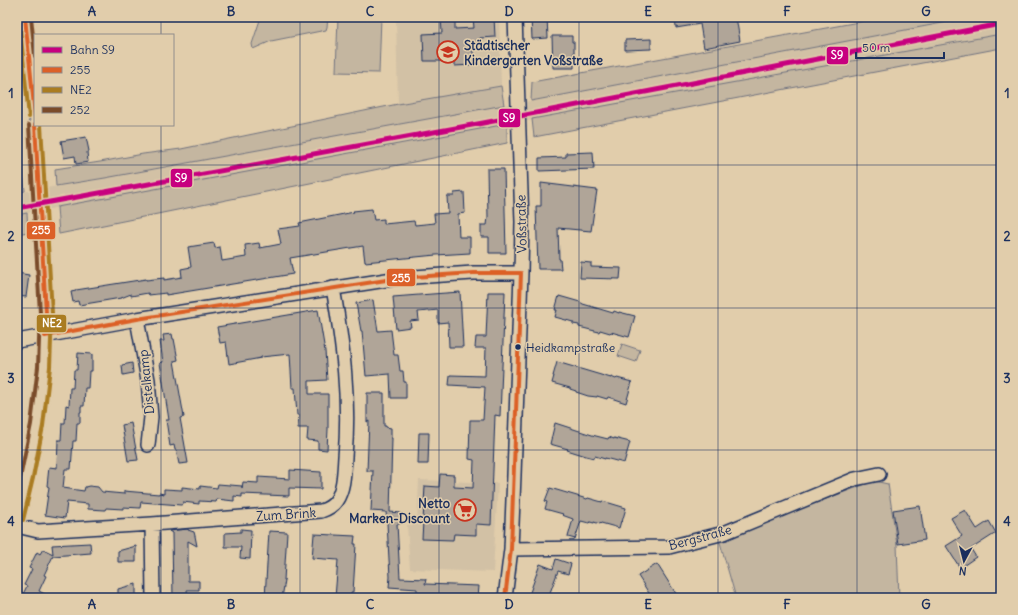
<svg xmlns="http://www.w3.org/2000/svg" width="1018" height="615" font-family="Delius,sans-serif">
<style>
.built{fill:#d2c1a5}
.green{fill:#c4b6a0;stroke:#70727f}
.building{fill:#b0a598;stroke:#1b2f5e}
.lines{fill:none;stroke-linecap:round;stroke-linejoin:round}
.minor-casing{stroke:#1b2f5e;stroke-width:16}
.minor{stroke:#e1cdab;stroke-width:13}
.bus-1-casing{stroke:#e1cdab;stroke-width:7}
.bus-2-casing{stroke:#e1cdab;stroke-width:7}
.bus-3-casing{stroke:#e1cdab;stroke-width:7}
.bus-1{stroke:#dc6028;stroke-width:4}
.bus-2{stroke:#aa7c21;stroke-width:4}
.bus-3{stroke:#7a4b2a;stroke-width:4}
.rail-1-casing{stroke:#e1cdab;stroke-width:8}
.rail-1{stroke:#c7007f;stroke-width:5}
.grid{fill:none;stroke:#1b2f5e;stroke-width:1;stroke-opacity:0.55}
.bus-dot{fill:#1b2f5e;stroke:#e1cdab;stroke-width:1.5}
.labels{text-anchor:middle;stroke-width:3;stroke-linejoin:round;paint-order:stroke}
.bus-label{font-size:12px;fill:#1b2f5e;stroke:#e1cdab;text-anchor:start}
.poi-label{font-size:13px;font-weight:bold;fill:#1b2f5e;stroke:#e1cdab;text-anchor:start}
.street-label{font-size:13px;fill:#1b2f5e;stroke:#e1cdab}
.line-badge{stroke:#e1cdab;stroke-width:1.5}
.badge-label{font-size:11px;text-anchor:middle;font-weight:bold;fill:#fff}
.neatline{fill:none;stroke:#1b2f5e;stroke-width:1.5}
.grid-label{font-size:13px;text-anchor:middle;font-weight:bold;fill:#1b2f5e}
</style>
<rect width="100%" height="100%" fill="#e1cdab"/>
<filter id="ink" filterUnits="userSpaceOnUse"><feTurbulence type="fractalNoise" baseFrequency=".025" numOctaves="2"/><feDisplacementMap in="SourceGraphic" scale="8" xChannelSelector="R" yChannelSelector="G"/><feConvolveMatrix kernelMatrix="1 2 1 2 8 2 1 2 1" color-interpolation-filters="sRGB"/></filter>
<g filter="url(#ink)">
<path class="built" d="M396,17h103l2,69 -103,18z
M974,17h27v17l-984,181v-22l88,-15 399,-73 27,-4z
M419,480l79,3 -5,89 -83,-3 -3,-44h10z"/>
<path class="green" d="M261,17h67l-1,10 -1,3 -55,11 -18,8 -1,-5z
M338,17h43l-2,56 -43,-1z
M886,17h88l-443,84 1,-19z
M1001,34v14l-467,89 -2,-18z
M501,86l3,19 -399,73 -49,8 -1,-17 45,-7 43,-8 38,-5 217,-45z
M507,124v19l-448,91 -2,-27z
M23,172l2,19 -8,2v-20z
M27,213l1,19 -11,2v-19z
M622,344l18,6 -4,12 -18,-6z
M874,481l14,3 9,61 2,53h-163l-17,-59z"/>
<path class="building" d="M441,17h14v12l19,-1 -1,-11h21l1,20 -15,1v10h-7v17l-19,1v-5h-30l-1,-27 19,-1z
M531,17h16l1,21 -16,1z
M675,17h33v4l22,-4h6l4,24 -36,7 -4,-24 -24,4z
M552,36h20v6h2v26h-21z
M651,39v10l-26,1v-10z
M86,137l3,14 -2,1 1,10 -12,2 -1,-8 -11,2 -3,-17z
M593,152l1,17 -55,2v-13l27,-1v-4z
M487,169h17l2,84h-17v-16h-8v-12h6l1,-8z
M541,183l56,7 -6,41 -33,-3 1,31h1l1,10h-23l-2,-63h5z
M464,192l1,21 -7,1 1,23h11v16l-34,2 -71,7 -2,-16 -73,12 3,16 -127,21v-2l-17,2 -1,-2 -17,3v-2l-10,4 -42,7 -1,-4 -5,1 -2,-10 5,-1v-1l70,-11v1l18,-2v2l18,-3 -1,-8 10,-2 -3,-20 26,-4 1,5 5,-1 2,14 24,-4 -1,-12 14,-2 1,5 21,-4 -3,-15 22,-3 -1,-3 55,-11 -1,-1 19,-2 2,11 10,-1v5l30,-3 1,4 20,-2 -1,-9 14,-1 -1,-17h7v-3z
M581,262l10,1v4l30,1 -1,11 -40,-1z
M17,273l12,2 -3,22 -9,-1z
M460,292l3,55h-14l-1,-25 -10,1v-13l-20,2 1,8 -9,1 1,6 -15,2 -3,-32 39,-3z
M488,292h17l-5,124 -5,-1 -4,110 -15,-1v11l-22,-1 -1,6 -31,-1 3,-53 14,1 1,-13 14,1v12l19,1 1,-28 -5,-1 1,-39h13l2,-33 -36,-2 1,-10 35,1 1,-28h-11l1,-11h10z
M559,296l21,6 3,2 30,9 1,-2 5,2v-1l16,4 -6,21 -18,-5 -1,1 -10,-3 -1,2 -20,-5v-2l-6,-1v-2l-18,-5 2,-7h-2z
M373,300l5,31 13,-1 3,25h4l2,16h3l1,11h2v16h-15l-1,-24 -24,2 -4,-45h-1l-5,-28z
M318,310l7,41 2,29 -18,1v13h19v35l-1,21 -9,-1v-8l-11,-1 1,-12h-10l1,-13h-2l-2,-27h-3l-2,-34 -29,3v1l-32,6 -3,-22 -6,1 -3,-16z
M172,334l1,5h1l4,21 -4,1 10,56 -4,1 8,45 -9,1 -3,-14h-1l-1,-5 -4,1 -4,-26h3l-9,-57 3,-1 -3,-21h4l-1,-6z
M78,353l14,1v17h-3l-1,17h-3l-1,18h-3v6h-1v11h-3l-1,18h-3l-2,28h-6l-2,19 21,3 1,-4 4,-1 9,1 4,5 22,2v-3l35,3v-1l5,1v-5l18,1v-3l18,2v-3l17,2 1,-4 24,2v2l1,-6 15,1v-6l32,2v-9l31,2v17l-32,-1v8l-47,-2v3l-8,-1v5l-17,-2 -1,3 -17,-1v3l-16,-2v2l-2,1 -40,-3 -1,6 -17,-1v2l-17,-1 -1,2 -17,-1v-5l-21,-2 -2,16 -20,-3 4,-28 -2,-1 2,-19 8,1 1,-28h3l1,-17h3l1,-18 3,1 1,-18h3l1,-18h3z
M557,362l54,16v-1l5,2 1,-1 15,4 -6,21 -18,-6 -1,2 -10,-3v1l-9,-1 -12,-4v-1l-6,-2v-1l-18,-5 2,-7h-1z
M132,363l1,10 -10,2 -1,-10z
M367,393h17v33h2v1l5,1v10h1l-2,74 11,1 -1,11h-3l3,54 26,1 -1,5 54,2 -1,12h-61v-9l-28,-2 1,-10 -3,-54 -1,-11 -15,-1 2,-40h-6l2,-50 -2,1z
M131,423l7,37 -10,1 -6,-36z
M555,423l37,12 16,4 1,-2 5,2v-1l16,4 -6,21 -19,-5v1l-10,-3 -1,2 -8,-2 -19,-6 1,-1 -18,-5z
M419,433h10l-1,31h-10z
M550,488l37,11 1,-1 14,4v-1l4,1 20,6 -4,14 -1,-1 -2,7 -18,-5 -1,1 -6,-2v1l-4,-1 -1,1 -8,-2 -6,18 -7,-2 5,-18 -11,-4 1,-1 -18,-5 2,-7 -2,-1z
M920,506l5,34 -27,4 -5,-34z
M965,510l12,19 12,-8 7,12 -25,16 5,8 -16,11 -14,-22 16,-10 -11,-18z
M188,529v1l6,2 1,4 2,10 -9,-5v40h11v9h-12l1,8h-15l-1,-65 -3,-2z
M241,529l10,1 -1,29 -10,-1 1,-11h-16v-14l16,-1z
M269,531l18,1 -3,48h1l-3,18h-17z
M314,534l41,2 -1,8h2l-3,48h-2v6h-16l3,-38 -26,-2z
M90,543l1,10 -38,3 -9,19 2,1 -7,15 13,7h-31l6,-12 -3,-1 8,-16 -3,-1 8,-16 3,2 3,-5 10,5 -1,-9z
M136,546v16h-18v-11z
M556,559l15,5 -3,10 -10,-3 -10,27h-20l12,-34 13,5z
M657,564l14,22 8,12h-27l-14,-22z
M136,584v14h-18v-9z"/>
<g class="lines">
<g class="minor-casing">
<path id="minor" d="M25,17l10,99
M137,319l11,61 3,37 -3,28
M17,341l120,-22 262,-41 74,-5h48
M17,519l10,-42 10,-52 7,-58 2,-54 -11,-188
M152,524l1,74
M17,526l21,5 114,-7 169,-13c6,-2 11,-4 15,-10 8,-12 8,-29 9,-44 5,-58 -2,-112 -12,-169
M511,549l158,-2 55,-14 131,-54 24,-5
M505,598l6,-49 3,-74 7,-202 1,-51 -7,-205"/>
</g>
<use href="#minor" class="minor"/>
<g class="bus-1-casing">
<path id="bus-1" d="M25,17l10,99
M35,125l11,188 -1,23
M45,336l92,-17 262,-41 74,-5h48
M505,598l6,-49 10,-276"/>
</g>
<g class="bus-2-casing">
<path id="bus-2" d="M19,18l10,99
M23,520l10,-42 10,-52 7,-59 2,-54 -11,-188"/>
</g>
<g class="bus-3-casing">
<path id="bus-3" d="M31,17l4,39
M17,493l14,-69 7,-57 2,-54 -11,-188"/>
</g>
<use href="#bus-1" class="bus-1"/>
<use href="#bus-2" class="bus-2"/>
<use href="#bus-3" class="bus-3"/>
<g class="rail-1-casing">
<path id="rail-1" d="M17,208l466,-85 518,-99"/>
</g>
<use href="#rail-1" class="rail-1"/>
</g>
</g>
<path class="grid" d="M161,17v18M300,17v581M439,17v581M579,17v581M718,17v581M857,17v581M161,125v473M17,165h984M17,308h984M17,450h984"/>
<defs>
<g id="school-ring" transform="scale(1.15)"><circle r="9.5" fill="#e1cdab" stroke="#c8321e" stroke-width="1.5"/><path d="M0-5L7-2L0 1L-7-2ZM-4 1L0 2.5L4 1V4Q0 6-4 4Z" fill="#c8321e"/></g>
<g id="supermarket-ring" transform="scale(1.15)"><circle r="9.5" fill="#e1cdab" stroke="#c8321e" stroke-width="1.5"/><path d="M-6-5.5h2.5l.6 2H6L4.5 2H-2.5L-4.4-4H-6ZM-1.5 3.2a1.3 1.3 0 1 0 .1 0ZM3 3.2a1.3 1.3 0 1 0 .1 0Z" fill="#c8321e"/></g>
</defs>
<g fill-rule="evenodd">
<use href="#school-ring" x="448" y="52"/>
<use href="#supermarket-ring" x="465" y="510"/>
</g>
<circle class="bus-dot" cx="518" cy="347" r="3.5"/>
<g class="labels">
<g class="bus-label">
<text x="526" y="352">Heidkampstraße</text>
</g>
<g class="poi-label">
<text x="464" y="50">Städtischer<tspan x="464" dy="15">Kindergarten Voßstraße</tspan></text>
<text x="450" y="508" text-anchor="end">Netto<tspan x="450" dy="15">Marken-Discount</tspan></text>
</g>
<g class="street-label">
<text transform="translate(521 224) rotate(-91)" y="5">Voßstraße</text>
<text transform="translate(146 382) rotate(-96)" y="5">Distelkamp</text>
<text transform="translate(286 514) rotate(-4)" y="5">Zum Brink</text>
<text transform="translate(700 537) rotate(-15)" y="5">Bergstraße</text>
</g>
</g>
<g class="line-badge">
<rect x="826" y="46" width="23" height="19" rx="4" fill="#c7007f"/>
<rect x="498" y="108" width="23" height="20" rx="4" fill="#c7007f"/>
<rect x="170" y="168" width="23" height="20" rx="4" fill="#c7007f"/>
<rect x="26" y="221" width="30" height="19" rx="4" fill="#dc6028"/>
<rect x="386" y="268" width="30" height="19" rx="4" fill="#dc6028"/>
<rect x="36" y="314" width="31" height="19" rx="4" fill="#aa7c21"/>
</g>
<g class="badge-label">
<text x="837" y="59">S9</text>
<text x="509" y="122">S9</text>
<text x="181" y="182">S9</text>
<text x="41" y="234">255</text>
<text x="401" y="282">255</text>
<text x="52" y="327">NE2</text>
</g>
<rect width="1018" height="615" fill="none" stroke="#e1cdab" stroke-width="44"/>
<rect x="34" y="34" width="140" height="92" fill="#e1cdab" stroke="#928e8c"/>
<rect x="42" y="47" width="20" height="6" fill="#c7007f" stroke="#928e8c"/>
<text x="70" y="54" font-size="12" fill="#1b2f5e">Bahn S9</text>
<rect x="42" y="67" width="20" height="6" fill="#dc6028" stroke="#928e8c"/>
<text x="70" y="74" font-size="12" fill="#1b2f5e">255</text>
<rect x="42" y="87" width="20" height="6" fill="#aa7c21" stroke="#928e8c"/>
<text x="70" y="94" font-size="12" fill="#1b2f5e">NE2</text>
<rect x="42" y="107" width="20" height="6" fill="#7a4b2a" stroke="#928e8c"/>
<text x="70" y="114" font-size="12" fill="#1b2f5e">252</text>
<g transform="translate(964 561) rotate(187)" stroke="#e1cdab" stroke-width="3" paint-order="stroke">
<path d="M0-3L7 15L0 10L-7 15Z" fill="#1b2f5e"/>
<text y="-6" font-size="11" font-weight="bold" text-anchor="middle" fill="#1b2f5e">N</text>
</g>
<path d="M856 52v6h88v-6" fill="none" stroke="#1b2f5e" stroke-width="2"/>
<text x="862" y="52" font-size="12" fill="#1b2f5e" stroke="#e1cdab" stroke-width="3" paint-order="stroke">50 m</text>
<rect x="22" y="22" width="974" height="571" class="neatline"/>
<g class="grid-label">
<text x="92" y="16">A</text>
<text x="231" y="16">B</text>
<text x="370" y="16">C</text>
<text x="509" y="16">D</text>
<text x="648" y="16">E</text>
<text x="787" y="16">F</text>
<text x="926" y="16">G</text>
<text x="11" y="98">1</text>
<text x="1007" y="98">1</text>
<text x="11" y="241">2</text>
<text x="1007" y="241">2</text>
<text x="11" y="383">3</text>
<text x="1007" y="383">3</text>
<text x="11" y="526">4</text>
<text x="1007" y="526">4</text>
<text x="92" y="609">A</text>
<text x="231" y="609">B</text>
<text x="370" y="609">C</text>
<text x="509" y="609">D</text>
<text x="648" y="609">E</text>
<text x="787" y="609">F</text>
<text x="926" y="609">G</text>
</g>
</svg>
